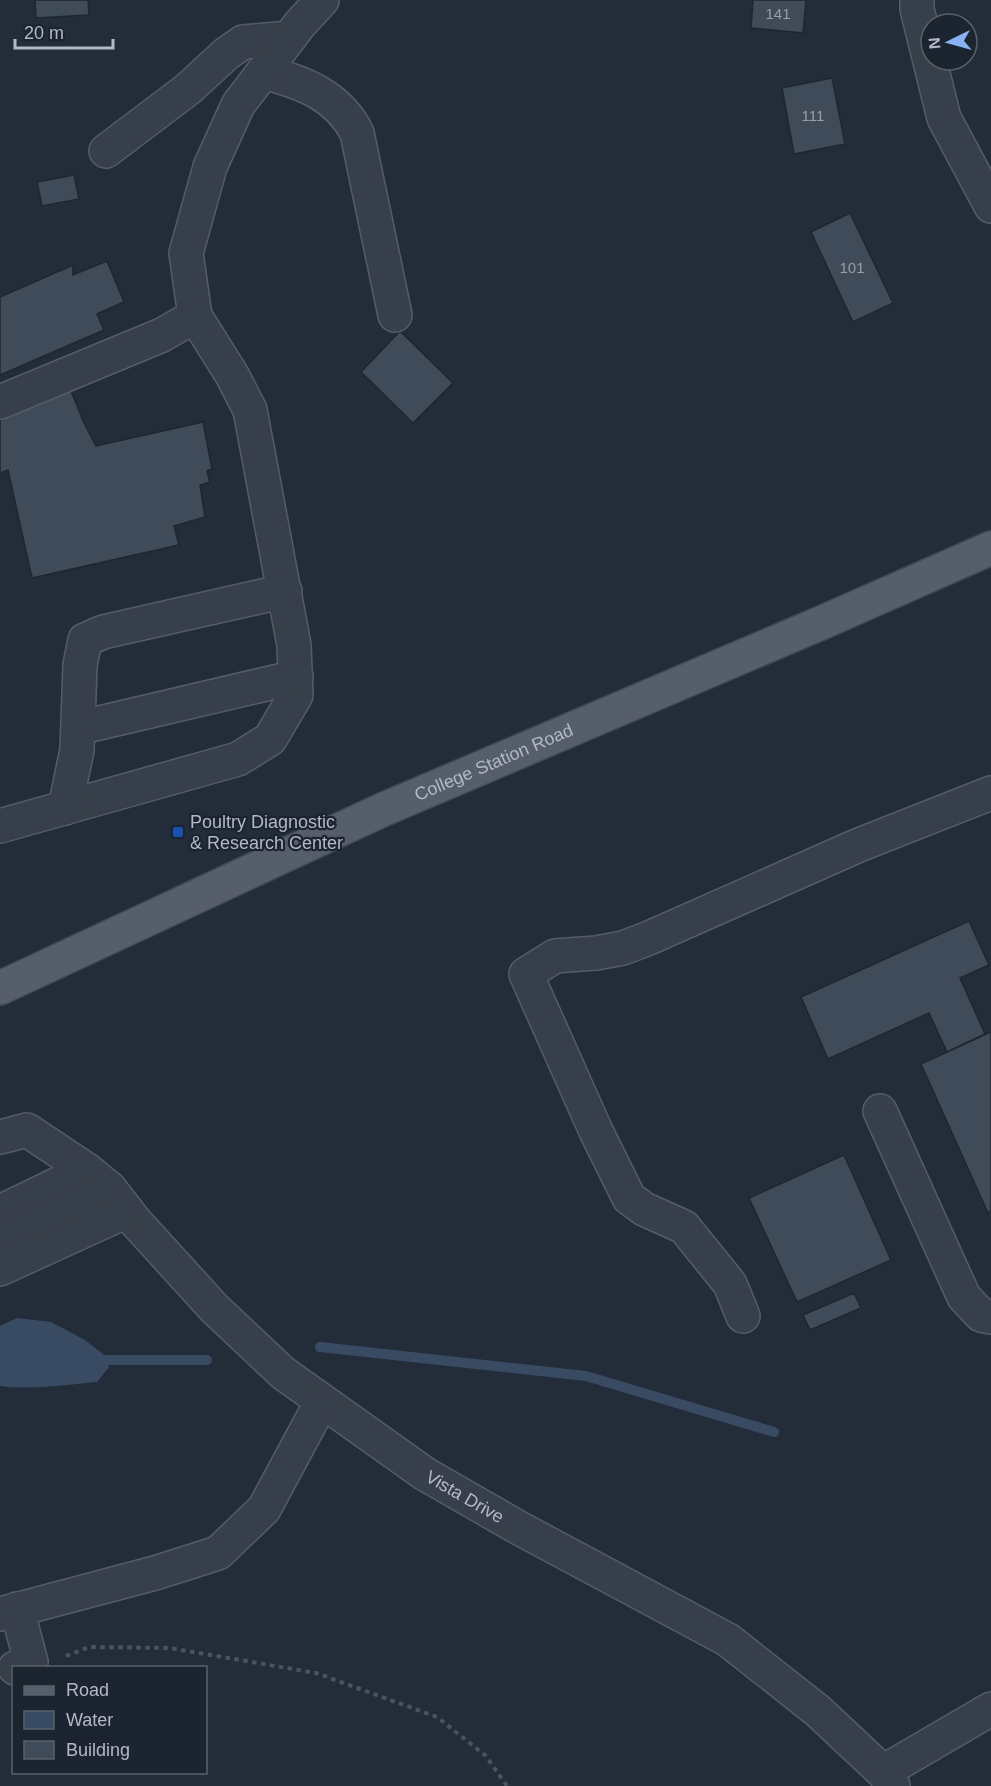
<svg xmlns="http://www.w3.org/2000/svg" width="991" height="1786" font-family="Arial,sans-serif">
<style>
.water{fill:#394a63}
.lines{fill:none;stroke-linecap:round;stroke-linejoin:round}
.stream{stroke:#394a63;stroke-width:10}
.building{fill:#3f4b59;stroke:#1e2631;stroke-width:1.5}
.minor-casing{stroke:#555c68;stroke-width:36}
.major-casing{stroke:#404853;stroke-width:36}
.path{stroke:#45575a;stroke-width:4;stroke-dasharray:4.5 4.5;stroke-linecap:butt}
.minor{stroke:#373f4a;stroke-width:33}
.major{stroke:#555e6a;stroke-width:33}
.transit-dot{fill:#1a4fb4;stroke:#1c242f;stroke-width:2}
.labels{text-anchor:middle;stroke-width:4.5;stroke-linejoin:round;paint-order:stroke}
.number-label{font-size:15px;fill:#959eab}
.street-label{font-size:18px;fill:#b2b9c6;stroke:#1c242f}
.poi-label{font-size:18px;fill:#b2b9c6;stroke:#1c242f;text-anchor:start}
</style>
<rect width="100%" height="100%" fill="#232d3a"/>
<path class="water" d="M17,1318l34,4 34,18 18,14 6,13 -12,15c-32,3 -66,8 -97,4v-60z"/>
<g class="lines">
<path class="stream" d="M320,1347l266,29 188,56
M93,1360h114"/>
</g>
<path class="building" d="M35,0h53l1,15 -53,3z
M753,0h53l-3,33 -52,-5z
M832,78l13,66 -51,10 -12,-66z
M74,175l5,24 -37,7 -5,-24z
M850,213l43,90 -40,19 -42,-90z
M107,261l17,41 -27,12 7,16 -104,45v-78l73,-32v10z
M400,331l53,52 -40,40 -52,-51z
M67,381l17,42 12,23 107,-24 9,47 -5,2 3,11 -10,3 5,32 -31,9 5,19 -147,33 -24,-108 -8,3v-62z
M969,921l20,44 -29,13 25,56 -38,18 -18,-39 -101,46 -27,-62z
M991,1032v179l-3,2 -67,-149z
M844,1155l47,105 -94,42 -48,-104z
M854,1293l7,15 -51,22 -7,-15z"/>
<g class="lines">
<g class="minor-casing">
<g id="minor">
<path d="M917,0v9l27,109 47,88"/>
<path d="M263,72c39,10 75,23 94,61l38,182"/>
<path d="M106,151l82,-62 38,-35 17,-12 46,-4"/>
<path d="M195,316l-9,-63 24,-86 28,-62 62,-81 22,-24"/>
<path d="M0,402l162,-67 33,-19 37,59 18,35 44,235 2,50 -26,44 -32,20 -238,67"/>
<path d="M78,728l218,-51"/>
<path d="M65,808l12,-58 3,-85 5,-25 18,-8 182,-41"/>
<path d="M880,1111l84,186 17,18 10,2"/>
<path id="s1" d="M0,1137l27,-7 60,40 23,19 24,31 80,88 69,65 142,101 94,54 209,112 90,71 65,61 10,14"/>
<path d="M0,1212l87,-42"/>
<path d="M0,1240l110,-51"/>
<path d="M0,1269l127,-58"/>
<path d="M743,1316l-13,-32 -46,-57 -40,-18 -15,-11 -34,-69 -69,-155 29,-18 41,-3 27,-5 26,-10 210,-93 132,-52"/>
<path d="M0,1614l155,-41 63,-20 46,-44 58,-108"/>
<path d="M15,1668l16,-6 -14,-53"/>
<path d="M883,1772l108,-63"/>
</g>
</g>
<g class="major-casing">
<g id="major">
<path id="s2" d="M0,988l382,-178 439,-187 170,-75"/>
</g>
</g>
<path class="path" d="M66,1656l23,-9 81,1 146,25 121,44 49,39 21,30"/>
<use href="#minor" class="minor"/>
<use href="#major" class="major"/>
</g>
<rect class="transit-dot" x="172" y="826" width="12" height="12" rx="3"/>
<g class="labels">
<g class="number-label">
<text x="778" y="19">141</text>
<text x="813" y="121">111</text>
<text x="852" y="273">101</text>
</g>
<g class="street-label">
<text dy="6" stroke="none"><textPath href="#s2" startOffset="543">College Station Road</textPath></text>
<text dy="6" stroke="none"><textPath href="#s1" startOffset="603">Vista Drive</textPath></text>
</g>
<g class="poi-label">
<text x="190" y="828">Poultry Diagnostic<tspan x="190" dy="21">&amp; Research Center</tspan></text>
</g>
</g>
<rect x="12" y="1666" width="195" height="108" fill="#1c242f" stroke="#58606b" stroke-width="1.5"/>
<rect x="24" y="1686" width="30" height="9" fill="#555e6a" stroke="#58606b" stroke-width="1.5"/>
<text x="66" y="1696" font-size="18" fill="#b2b9c6">Road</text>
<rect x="24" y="1711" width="30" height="18" fill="#394a63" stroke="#58606b" stroke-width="1.5"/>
<text x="66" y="1726" font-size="18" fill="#b2b9c6">Water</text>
<rect x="24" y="1741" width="30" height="18" fill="#3f4b59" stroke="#58606b" stroke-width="1.5"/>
<text x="66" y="1756" font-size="18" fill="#b2b9c6">Building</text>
<g transform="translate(949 42) rotate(265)"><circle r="28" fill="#1c242f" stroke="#58606b" stroke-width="1.5"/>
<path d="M0-4.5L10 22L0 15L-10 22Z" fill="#8ab1f3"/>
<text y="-9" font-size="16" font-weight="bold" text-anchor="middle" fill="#b2b9c6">N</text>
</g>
<path d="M15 39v9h98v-9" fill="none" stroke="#b2b9c6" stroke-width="3"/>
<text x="24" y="39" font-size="18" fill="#b2b9c6" stroke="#1c242f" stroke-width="4.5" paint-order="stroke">20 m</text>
</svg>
